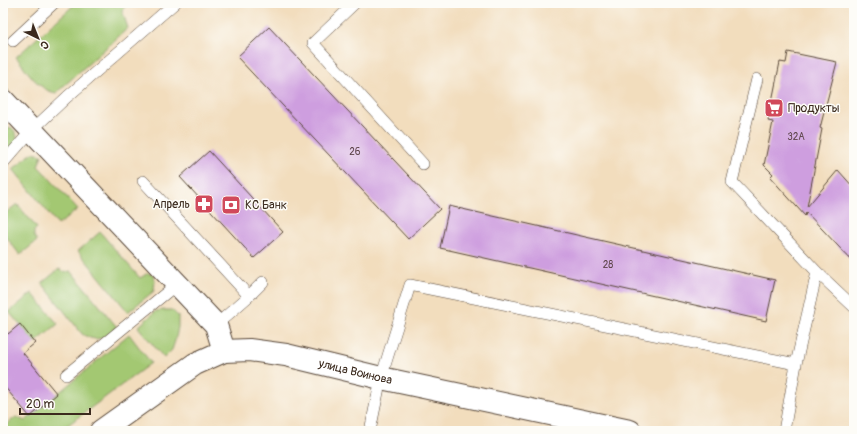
<svg xmlns="http://www.w3.org/2000/svg" width="857" height="434" font-family="Pangolin,sans-serif">
<style>
.green{fill:#a3c872;stroke:#6f7948}
.building{fill:#ce9edf}
.lines{fill:none;stroke-linecap:round;stroke-linejoin:round}
.lane-casing{stroke:#564536;stroke-width:12}
.street-casing{stroke:#564536;stroke-width:24}
.lane{stroke:#fff;stroke-width:11}
.street{stroke:#fff;stroke-width:22}
.labels{text-anchor:middle;stroke-width:3;stroke-linejoin:round;paint-order:stroke}
.number-label{font-size:10px;fill:#60474e}
.poi-label{font-size:12px;fill:#3b2a1e;stroke:#fdfcf7;text-anchor:start}
.street-label{font-size:12px;fill:#3b2a1e;stroke:#fdfcf7}
</style>
<rect width="100%" height="100%" fill="#fdfcf7"/>
<filter id="ink" filterUnits="userSpaceOnUse"><feTurbulence type="fractalNoise" baseFrequency=".025" numOctaves="2"/><feDisplacementMap in="SourceGraphic" scale="8" xChannelSelector="R" yChannelSelector="G"/><feConvolveMatrix kernelMatrix="1 2 1 2 8 2 1 2 1" color-interpolation-filters="sRGB"/></filter>
<filter id="wash" filterUnits="userSpaceOnUse"><feTurbulence type="fractalNoise" baseFrequency=".012" numOctaves="4" result="noise"/><feDisplacementMap in="SourceGraphic" scale="16" xChannelSelector="R" yChannelSelector="G"/><feGaussianBlur stdDeviation="0.9" result="paint"/><feColorMatrix in="noise" values="0 0 0 0 0 0 0 0 0 0 0 0 0 0 0 0 0 1.4 0 .05"/><feComposite in="paint" operator="in"/></filter>
<g filter="url(#wash)">
<rect width="100%" height="100%" fill="#f2ddbd"/>
<path class="green" d="M76,3h53l-7,7 6,18 -72,65c-18,-3 -29,-23 -40,-36z
M11,127c13,13 2,19 -8,28v-23z
M32,153l10,2 -4,11 40,43 -20,16 -45,-56z
M17,204l20,24 -3,3v5l3,5 -17,14 -17,-22v-18z
M100,232l40,46 8,-5 5,2 2,5 -1,11 -26,21 -50,-61z
M59,269l6,3 6,-1 46,56c-12,10 -19,17 -35,7l-40,-51z
M32,293l26,31 -23,19 -26,-31z
M165,310h7l6,6v11l-2,11 -4,12 -8,8 -26,-31 18,-16z
M129,334l22,29 -91,68h-57v-4l13,-10 9,4z"/>
<g id="blocks">
<path class="building" d="M269,27l171,182 -32,30 -171,-182z
M788,52l49,10 -17,66 2,1 -15,78 31,-37 16,18v75l-48,-51 -1,4 -35,-39 3,-3 -9,-9 9,-43 -5,-1 12,-59 6,1z
M209,151l74,81 -29,26 -74,-81z
M449,206l326,74 -9,41 -326,-73z
M20,324l15,19 -12,10 34,41 -27,23 -27,-32v-57l5,6z"/>
</g>
</g>
<g filter="url(#ink)">
<use href="#blocks" fill-opacity="0" stroke="#564536" stroke-width="1"/>
<g class="lines">
<g class="lane-casing">
<path id="lane" d="M355,3l-42,40 110,121
M13,41l41,-38
M757,79l-25,103 85,90 37,35
M3,163l29,-33 35,-33 108,-94
M143,181l106,115 -33,29
M249,296l14,-14
M66,375l111,-91
M370,431l11,-53 29,-93 386,79
M784,431l12,-67 21,-92"/>
</g>
<g class="street-casing">
<g id="street">
<path d="M3,100l213,225 8,26"/>
<path id="s1" d="M101,431l94,-67 29,-13 25,-1 37,5 95,23 249,53"/>
</g>
</g>
<use href="#lane" class="lane"/>
<use href="#street" class="street"/>
</g>
</g>
<defs>
<g id="supermarket-square" transform="scale(1)"><rect x="-9" y="-9" width="18" height="18" rx="4" fill="#d1495b" stroke="#fdfcf7"/><path d="M-6-5.5h2.5l.6 2H6L4.5 2H-2.5L-4.4-4H-6ZM-1.5 3.2a1.3 1.3 0 1 0 .1 0ZM3 3.2a1.3 1.3 0 1 0 .1 0Z" fill="#fff"/></g>
<g id="pharmacy-square" transform="scale(1)"><rect x="-9" y="-9" width="18" height="18" rx="4" fill="#d1495b" stroke="#fdfcf7"/><path d="M-2-6h4v4h4v4h-4v4h-4v-4h-4v-4h4Z" fill="#fff"/></g>
<g id="bank-square" transform="scale(1)"><rect x="-9" y="-9" width="18" height="18" rx="4" fill="#d1495b" stroke="#fdfcf7"/><path d="M-6-4H6V4H-6ZM0-2.3a2.3 2.3 0 1 0 0 4.6a2.3 2.3 0 1 0 0-4.6Z" fill="#fff"/></g>
</defs>
<g fill-rule="evenodd">
<use href="#supermarket-square" x="774" y="108"/>
<use href="#pharmacy-square" x="204" y="204"/>
<use href="#bank-square" x="231" y="205"/>
</g>
<g class="labels">
<g class="number-label">
<text x="796" y="140">32А</text>
<text x="355" y="155">26</text>
<text x="608" y="268">28</text>
</g>
<g class="poi-label">
<text x="788" y="112">Продукты</text>
<text x="190" y="208" text-anchor="end">Апрель</text>
<text x="245" y="209">КС Банк</text>
</g>
<g class="street-label">
<text dy="4" stroke="none"><textPath href="#s1" startOffset="281">улица Воинова</textPath></text>
</g>
</g>
<rect width="857" height="434" fill="none" stroke="#fdfcf7" stroke-width="16"/>
<g transform="translate(38 38) rotate(137)" stroke="#fdfcf7" stroke-width="3" paint-order="stroke">
<path d="M0-3L7 15L0 10L-7 15Z" fill="#3b2a1e"/>
<text y="-6" font-size="11" font-weight="bold" text-anchor="middle" fill="#3b2a1e">С</text>
</g>
<path d="M20 408v6h70v-6" fill="none" stroke="#3b2a1e" stroke-width="2"/>
<text x="26" y="408" font-size="12" fill="#3b2a1e" stroke="#fdfcf7" stroke-width="3" paint-order="stroke">20 m</text>
</svg>
